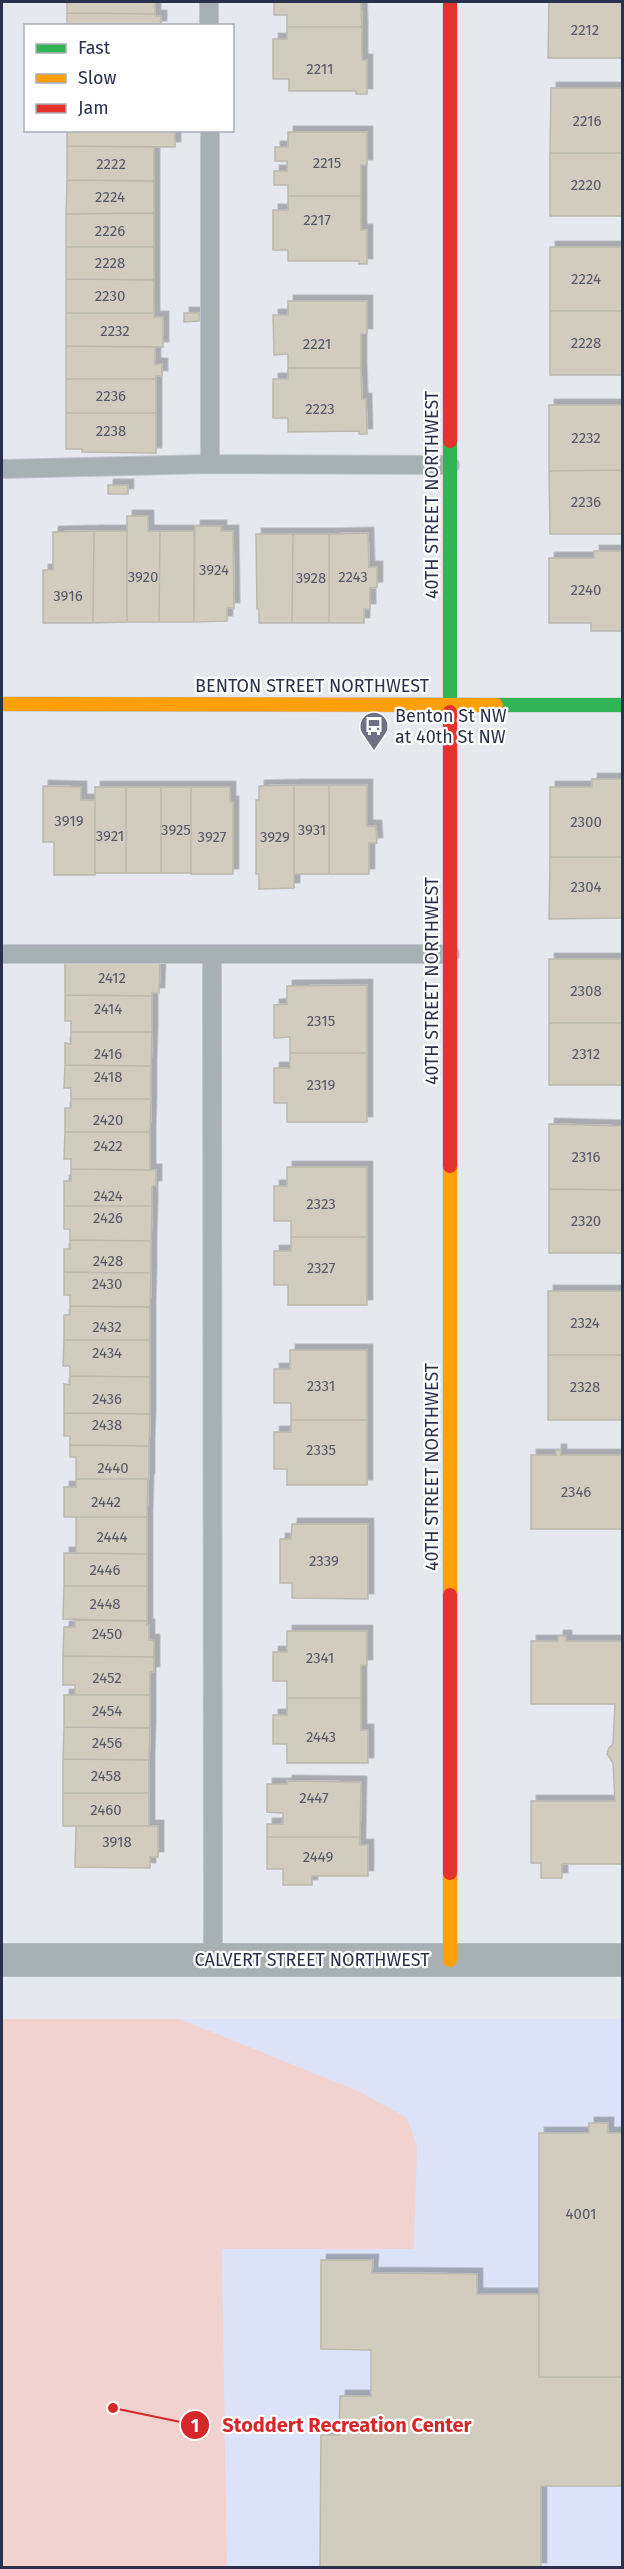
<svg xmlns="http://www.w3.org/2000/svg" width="624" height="2569" font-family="'Fira Sans',sans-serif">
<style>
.built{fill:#dce2f7}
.green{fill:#f2d2ce}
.building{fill:#d2ccbe;stroke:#bbb8ad;stroke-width:1.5;filter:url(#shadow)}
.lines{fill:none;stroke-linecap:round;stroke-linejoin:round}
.lane-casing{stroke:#c1c4ce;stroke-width:20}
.street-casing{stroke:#c1c4ce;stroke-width:34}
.fast-casing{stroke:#c1c4ce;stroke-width:15}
.slow-casing{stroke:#c1c4ce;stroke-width:15}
.jam-casing{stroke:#c1c4ce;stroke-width:15}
.lane{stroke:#a7b1b4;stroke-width:18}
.street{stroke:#a7b1b4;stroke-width:33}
.fast{stroke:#30b455;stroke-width:14}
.slow{stroke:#ff9f0a;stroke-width:14}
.jam{stroke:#e5322d;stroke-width:14}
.labels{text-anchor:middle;stroke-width:4.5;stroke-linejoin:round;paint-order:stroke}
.number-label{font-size:15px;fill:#545868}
.street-label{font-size:18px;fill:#2a314c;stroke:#fff}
.poi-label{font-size:18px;fill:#2a314c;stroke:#fff;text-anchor:start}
.leader{fill:none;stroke:#d62828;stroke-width:2}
.callout-dot{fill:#d62828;stroke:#fff;stroke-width:2}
.mark-label{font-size:18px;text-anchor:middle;font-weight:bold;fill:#fff}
.callout-label{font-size:20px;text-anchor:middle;font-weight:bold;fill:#d62828;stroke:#fff;stroke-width:4.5;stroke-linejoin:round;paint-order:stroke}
</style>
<defs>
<filter id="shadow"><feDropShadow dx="5.5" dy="-5.5" stdDeviation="0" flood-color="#0004"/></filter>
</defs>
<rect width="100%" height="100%" fill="#e6e8f0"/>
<path class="built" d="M180,2019h442v548h-395l-5,-318h192l-56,-158z"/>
<path class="green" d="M2,2019h178l178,72 49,27 10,29 -3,102h-192l5,318h-225z"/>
<path class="building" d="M67,2h88v12l-88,-1z
M274,2h87l1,25h-75v-12h-13z
M549,2h73v56h-74z
M67,13l88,1v2h6v10h-94z
M287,27h75v33h5v34h-11v-3h-67v-12h-16v-40h14z
M551,88h71v65h-72z
M67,130h108v17l-108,-1z
M288,132h79v33h-6v31h-73v-11h-14v-14h13v-10h-12v-14h13z
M67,146l87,1v34l-87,-1z
M550,153h72v63h-72z
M67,180l87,1v32l-88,1z
M288,196h73v34h6v34h-8v-3h-71v-11h-15v-40h15z
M154,213v34h-88v-33z
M66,247h88v33l-88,-1z
M550,247h72v64h-72z
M66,279l88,1v33h-88z
M288,301h79v33h-6v34h-73v-14l-14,1 -1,-40h15z
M550,311h72v64h-72z
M66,313h88v4h9v30l-97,-1z
M184,313h15v8l-15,1z
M66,346l89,1v17h7v12h-6v3h-90z
M288,368h73l1,31h4l1,35h-8v-3l-71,1v-14h-15v-39h15z
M66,379h90v34h-90z
M549,405h73v65l-73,1z
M66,413h90v40l-74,-1v-3h-16z
M622,470v64h-72l-1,-63z
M108,485h20v9h-20z
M127,516h21v15h12l-1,91h-32z
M195,526h26v5h12l1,77h-7v13l-33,1z
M94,531l-1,92h-50v-53h10v-38z
M94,531h33v91l-34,1z
M160,531h34v91h-35z
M368,533l1,34h8v20l-7,1v21h-6v14h-35v-89z
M256,534h37l-1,89h-33v-14h-2z
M293,534h36v89h-37z
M594,551h28v80h-31v-8h-42v-65h45z
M592,779h30v78h-72v-70h42z
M294,785v103l-35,1v-15h-3v-74h3v-14z
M294,785h35v89h-35z
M329,785h38v41h9l1,17h-8v31h-40z
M43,786l38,1v13h14v75h-41v-33h-11z
M95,787h31v86h-31z
M126,787h35v86h-35z
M161,787h30v86h-30z
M191,787h39v15h3v72h-42z
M550,857h72v61l-73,1z
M549,959h73v64h-73z
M65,962l95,1 -1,30h-7v3l-87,-1z
M367,985v68h-77v-16l-16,1v-33l13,-1v-18z
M65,995l87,1v36h-81v-11h-6z
M549,1023h73v62h-73z
M71,1032h81l-1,34 -86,-1v-22l6,1z
M290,1053h77v69h-80v-19h-13v-35h16z
M65,1065l86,1v33h-80v-11h-7z
M71,1099h80l-1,33h-85v-24h6z
M549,1124l73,2v64l-73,-1z
M65,1132h85v38l-79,-1v-10h-7z
M287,1167h80v70h-76v-16h-17v-35h13z
M71,1169l85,1v16h-4v20h-88v-25h7z
M549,1189l73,1v63h-73z
M64,1206h88l-1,35 -81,-1v-11h-6z
M291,1237h76v68h-79v-20h-14v-34h17z
M70,1240l81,1v32l-87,-1v-23h6z
M64,1272l87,1 -1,34 -80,-1v-11h-6z
M548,1291h74v64h-74z
M70,1306l80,1v33h-86v-25h6z
M64,1340h86v37l-80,-1v-10h-7z
M290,1350h77v70h-76v-17h-17v-34h16z
M548,1355h74v65h-74z
M70,1376l80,1v37l-86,-1v-29l6,1z
M64,1413l86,1 -1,32 -79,-1v-9h-6z
M291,1420h76v65h-80v-16h-13v-37h17z
M70,1445l79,1v33h-73v-22h-6z
M556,1450h5v5h61v74h-91v-74h25z
M76,1479h72l-1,38h-83v-30h12z
M76,1517h71v37l-71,-1z
M292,1524h76v75l-76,-1v-15h-12v-44h11z
M64,1553l83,1v32h-83z
M64,1586h83v35l-84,-2z
M75,1620l72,1v4h2v15h5v17l-91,-1 1,-29h11z
M287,1631h80v34h-6v33h-74v-17h-14v-29h14z
M558,1636h8v5h56v223h-60v14h-21v-15h-10v-62h84l-2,-38 -6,-9 2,-6 4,-4 2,-40h-84v-63h27z
M63,1656l91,1v15h-4v23h-75v-10h-12z
M64,1695h86v33l-86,-1z
M287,1698h74v32h7v33h-81v-19h-14v-29h14z
M64,1727l86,1 -1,32 -86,-1z
M63,1759l86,1v33h-86z
M287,1781l74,1 -1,55h-93v-13h16v-11l-16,-1v-28h20z
M63,1793h86v33h-86z
M76,1826h82v31h-8v11l-75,-1z
M267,1837h93v8h8v31h-56v9h-29v-16h-16z
M589,2123h19v10h14v244h-83v-244h50z
M321,2260h52l-1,13 105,1v20h62v83h83v109h-81v82h-221l1,-133h18l1,-39h31v-46l-50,-1z"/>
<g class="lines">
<g class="lane-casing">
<path id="lane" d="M209,2v24
M210,130v334l240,1
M2,469l208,-5
M2,954h448
M212,954l1,1006"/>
</g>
<g class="street-casing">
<path id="street" d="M2,1960h620"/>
</g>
<g class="fast-casing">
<path id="fast" d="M450,441v271
M496,705h126"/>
</g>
<g class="slow-casing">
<path id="slow" d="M2,704l494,1
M450,1166v429
M450,1873v87"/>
</g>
<g class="jam-casing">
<path id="jam" d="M450,2v439
M450,712v454
M450,1595v278"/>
</g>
<use href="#lane" class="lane"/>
<use href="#street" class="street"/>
<use href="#fast" class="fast"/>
<use href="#slow" class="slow"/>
<use href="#jam" class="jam"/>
</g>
<defs>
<g id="bus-pin" transform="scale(1.5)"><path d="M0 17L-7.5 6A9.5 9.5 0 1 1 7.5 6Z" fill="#6c7185" stroke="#fff"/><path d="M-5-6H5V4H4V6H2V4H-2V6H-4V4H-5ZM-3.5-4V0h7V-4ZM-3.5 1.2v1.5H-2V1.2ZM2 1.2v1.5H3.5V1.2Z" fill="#fff"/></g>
</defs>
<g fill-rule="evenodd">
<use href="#bus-pin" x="374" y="726"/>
</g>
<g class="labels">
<g class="number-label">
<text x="585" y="35">2212</text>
<text x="320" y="74">2211</text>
<text x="587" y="126">2216</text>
<text x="327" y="168">2215</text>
<text x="111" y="169">2222</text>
<text x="586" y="190">2220</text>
<text x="110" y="202">2224</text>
<text x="317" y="225">2217</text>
<text x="110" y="236">2226</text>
<text x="110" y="268">2228</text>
<text x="586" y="284">2224</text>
<text x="110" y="301">2230</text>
<text x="115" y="336">2232</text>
<text x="586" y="348">2228</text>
<text x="317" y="349">2221</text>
<text x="111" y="401">2236</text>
<text x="320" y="414">2223</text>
<text x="111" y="436">2238</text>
<text x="586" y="443">2232</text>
<text x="586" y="507">2236</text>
<text x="214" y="575">3924</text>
<text x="143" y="582">3920</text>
<text x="353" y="582">2243</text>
<text x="311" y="583">3928</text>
<text x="586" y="595">2240</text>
<text x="68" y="601">3916</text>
<text x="69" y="826">3919</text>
<text x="586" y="827">2300</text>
<text x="176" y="835">3925</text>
<text x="312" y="835">3931</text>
<text x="110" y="841">3921</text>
<text x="212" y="842">3927</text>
<text x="275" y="842">3929</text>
<text x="586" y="892">2304</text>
<text x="112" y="983">2412</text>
<text x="586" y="996">2308</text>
<text x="108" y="1014">2414</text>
<text x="321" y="1026">2315</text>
<text x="108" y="1059">2416</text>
<text x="586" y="1059">2312</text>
<text x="108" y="1082">2418</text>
<text x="321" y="1090">2319</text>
<text x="108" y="1125">2420</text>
<text x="108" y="1151">2422</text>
<text x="586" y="1162">2316</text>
<text x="108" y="1201">2424</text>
<text x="321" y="1209">2323</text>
<text x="108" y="1223">2426</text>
<text x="586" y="1226">2320</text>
<text x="108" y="1266">2428</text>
<text x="321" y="1273">2327</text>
<text x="107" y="1289">2430</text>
<text x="585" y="1328">2324</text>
<text x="107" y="1332">2432</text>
<text x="107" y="1358">2434</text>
<text x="321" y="1391">2331</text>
<text x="585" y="1392">2328</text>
<text x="107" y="1404">2436</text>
<text x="107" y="1430">2438</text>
<text x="321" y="1455">2335</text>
<text x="113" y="1473">2440</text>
<text x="576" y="1497">2346</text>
<text x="106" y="1507">2442</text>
<text x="112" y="1542">2444</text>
<text x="324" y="1566">2339</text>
<text x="105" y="1575">2446</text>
<text x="105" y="1609">2448</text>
<text x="107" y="1639">2450</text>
<text x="320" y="1663">2341</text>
<text x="107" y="1683">2452</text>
<text x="107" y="1716">2454</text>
<text x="321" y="1742">2443</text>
<text x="107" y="1748">2456</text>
<text x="106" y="1781">2458</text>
<text x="314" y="1803">2447</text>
<text x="106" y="1815">2460</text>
<text x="117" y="1847">3918</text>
<text x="318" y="1862">2449</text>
<text x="581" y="2219">4001</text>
</g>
<g class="street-label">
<text transform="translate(432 495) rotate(-90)" y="6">40TH STREET NORTHWEST</text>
<text x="312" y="692">BENTON STREET NORTHWEST</text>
<text transform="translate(432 981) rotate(-90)" y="6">40TH STREET NORTHWEST</text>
<text transform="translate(432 1467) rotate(-90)" y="6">40TH STREET NORTHWEST</text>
<text x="312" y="1966">CALVERT STREET NORTHWEST</text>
</g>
<g class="poi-label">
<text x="395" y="722">Benton St NW<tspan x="395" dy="21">at 40th St NW</tspan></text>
</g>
</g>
<path class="leader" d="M113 2408L195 2425"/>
<g class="callout-dot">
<circle cx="113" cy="2408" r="6"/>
<circle cx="195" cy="2425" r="15"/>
</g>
<g class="mark-label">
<text x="195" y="2432">1</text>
</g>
<g class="callout-label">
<text x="347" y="2432">Stoddert Recreation Center</text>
</g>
<rect width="624" height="2569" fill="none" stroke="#2a314c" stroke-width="6"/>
<rect x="24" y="24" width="210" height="108" fill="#ffffff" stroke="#aaadb7" stroke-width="1.5"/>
<rect x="36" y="44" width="30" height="9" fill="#30b455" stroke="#aaadb7" stroke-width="1.5"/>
<text x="78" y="54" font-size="18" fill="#2a314c">Fast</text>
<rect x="36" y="74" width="30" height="9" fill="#ff9f0a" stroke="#aaadb7" stroke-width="1.5"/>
<text x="78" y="84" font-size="18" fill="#2a314c">Slow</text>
<rect x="36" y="104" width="30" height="9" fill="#e5322d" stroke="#aaadb7" stroke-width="1.5"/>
<text x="78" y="114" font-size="18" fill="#2a314c">Jam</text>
</svg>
